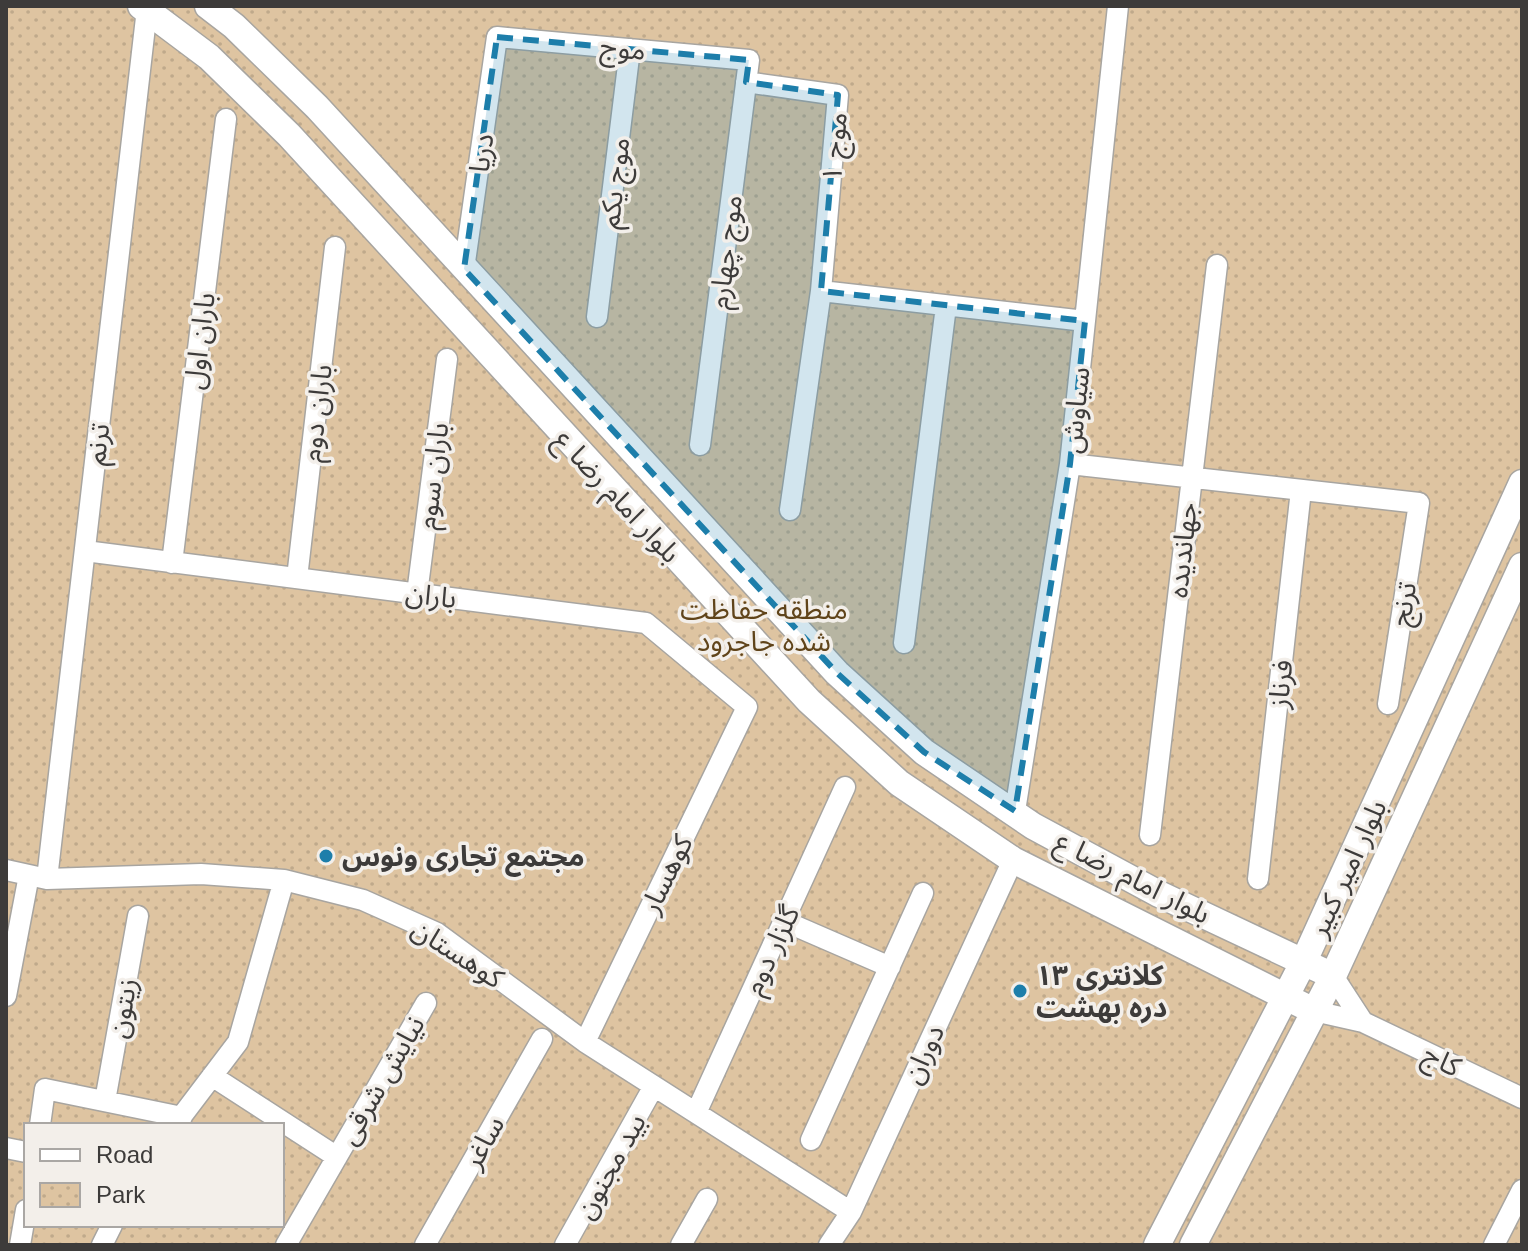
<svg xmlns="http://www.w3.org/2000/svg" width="1528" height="1251" font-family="Arial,'Noto Sans Arabic',sans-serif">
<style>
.park{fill:url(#park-dots);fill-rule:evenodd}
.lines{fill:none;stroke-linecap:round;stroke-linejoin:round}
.minor-casing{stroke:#a8a5a0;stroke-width:23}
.major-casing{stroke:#a8a5a0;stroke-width:29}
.minor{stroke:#fff;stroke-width:20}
.major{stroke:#fff;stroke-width:26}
.marked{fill:#1d7eaa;fill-opacity:0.2;stroke:#1d7eaa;stroke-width:6;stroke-dasharray:16 10;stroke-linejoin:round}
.poi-dot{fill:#1d7eaa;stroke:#f3efea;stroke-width:3}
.labels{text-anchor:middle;stroke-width:7;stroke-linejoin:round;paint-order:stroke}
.street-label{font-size:28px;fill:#3d3b3a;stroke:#f3efea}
.park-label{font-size:28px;fill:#60441a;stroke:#f3efea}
.poi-label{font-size:28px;font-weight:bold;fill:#3d3b3a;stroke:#f3efea;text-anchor:start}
</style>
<defs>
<pattern id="park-dots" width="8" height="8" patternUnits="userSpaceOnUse" patternTransform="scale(2)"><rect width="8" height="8" fill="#dec4a1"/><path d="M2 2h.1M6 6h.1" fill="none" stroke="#bfa98b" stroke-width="1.8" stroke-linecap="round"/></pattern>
</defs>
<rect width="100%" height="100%" fill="#e5e2dd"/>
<path class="park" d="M6,6h1516v1239h-1516zM26,1125h256v100h-256z"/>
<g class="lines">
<g class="minor-casing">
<path id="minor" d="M746,82l92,13 -17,196 -31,219
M464,269l33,-232 252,23 -49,385
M821,291l264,30
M597,317l33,-268
M1070,464l349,39 -31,201
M85,551l561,72 101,84 -162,335
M172,563l54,-444
M297,578l38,-331
M417,594l30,-235
M904,643l42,-337
M1015,811l55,-347 48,-458
M1150,835l67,-570
M6,870l41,9 154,-5 83,6 79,20 74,33 148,109 266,170
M47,879l100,-870
M1258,879l43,-389
M784,921l106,46
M1333,976l30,46
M6,996l23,-121
M1314,1011l49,11 159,76
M212,1076l125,81
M105,1101l33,-185
M696,1113l149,-326
M40,1125l5,-36 137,28
M175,1125l63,-83 46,-162
M811,1140l112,-247
M6,1148l20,4
M20,1245l6,-35
M102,1245l10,-20
M286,1245l140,-242
M425,1245l117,-206
M565,1245l89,-159
M681,1245l26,-46
M829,1245l22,-33 162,-352
M1494,1245l28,-55"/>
</g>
<g class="major-casing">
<path id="major" d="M141,6l68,51 80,78 520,566 90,82 114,77 301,151
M208,6l26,20 83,81 520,566 87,79 109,74 126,68 174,82
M1157,1245l147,-284 218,-478
M1193,1245l140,-269 189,-410"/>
</g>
<use href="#minor" class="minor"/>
<use href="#major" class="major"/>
</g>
<path class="marked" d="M497,37l252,23 -3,22 92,13 -17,196 264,30 -15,143 -55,347 -91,-59 -87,-79 -373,-404z"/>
<g class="poi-dot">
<circle cx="326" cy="856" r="8"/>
<circle cx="1020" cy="991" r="8"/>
</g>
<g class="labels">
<g class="street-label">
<text transform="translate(623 48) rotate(5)" y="10">موج</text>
<text transform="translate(834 147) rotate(-85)" y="10">موج ۱</text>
<text transform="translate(481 153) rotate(-82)" y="10">دریا</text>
<text transform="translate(614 183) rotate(-83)" y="10">موج یکم</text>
<text transform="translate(725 252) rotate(-83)" y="10">موج چهارم</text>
<text transform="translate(199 341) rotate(-83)" y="10">باران اول</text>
<text transform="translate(1075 410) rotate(-84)" y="10">سیاوش</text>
<text transform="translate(316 413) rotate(-83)" y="10">باران دوم</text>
<text transform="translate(97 444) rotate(-83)" y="10">ترنم</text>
<text transform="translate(432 476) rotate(-83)" y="10">باران سوم</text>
<text transform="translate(618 496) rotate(47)" y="10">بلوار امام رضا ع</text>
<text transform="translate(1182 550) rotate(-84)" y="10">جهاندیده</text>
<text transform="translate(431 595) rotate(7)" y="10">باران</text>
<text transform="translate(1403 604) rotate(-81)" y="10">ترنج</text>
<text transform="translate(1280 684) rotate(-84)" y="10">فرناز</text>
<text transform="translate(1347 868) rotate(-65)" y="10">بلوار امیر کبیر</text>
<text transform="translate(666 874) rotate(-64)" y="10">کوهسار</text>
<text transform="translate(1133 877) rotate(27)" y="10">بلوار امام رضا ع</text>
<text transform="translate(771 950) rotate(-65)" y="10">گلزار دوم</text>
<text transform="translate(458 953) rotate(33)" y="10">کوهستان</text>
<text transform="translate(122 1008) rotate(-80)" y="10">زیتون</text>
<text transform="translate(923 1054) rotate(-65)" y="10">دوران</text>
<text transform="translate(1442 1060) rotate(26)" y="10">کاج</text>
<text transform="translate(381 1080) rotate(-60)" y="10">نیایش شرقی</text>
<text transform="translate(483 1142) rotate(-61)" y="10">ساغر</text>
<text transform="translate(610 1166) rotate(-61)" y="10">بید مجنون</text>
</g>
<g class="park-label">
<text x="764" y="619">منطقه حفاظت<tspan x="764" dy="32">شده جاجرود</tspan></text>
</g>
<g class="poi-label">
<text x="342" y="866">مجتمع تجاری ونوس</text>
<text x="1036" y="985">کلانتری ۱۳<tspan x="1036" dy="32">دره بهشت</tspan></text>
</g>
</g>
<rect width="1528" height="1251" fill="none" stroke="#3d3b3a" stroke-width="16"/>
<rect x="24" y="1123" width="260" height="104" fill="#f3efea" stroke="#aaa7a4" stroke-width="2"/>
<rect x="40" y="1149" width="40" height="12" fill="#ffffff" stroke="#aaa7a4" stroke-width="2"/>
<text x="96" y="1163" font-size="24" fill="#3d3b3a">Road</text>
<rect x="40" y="1183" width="40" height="24" fill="url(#park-dots)" stroke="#aaa7a4" stroke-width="2"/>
<text x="96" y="1203" font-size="24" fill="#3d3b3a">Park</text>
</svg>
